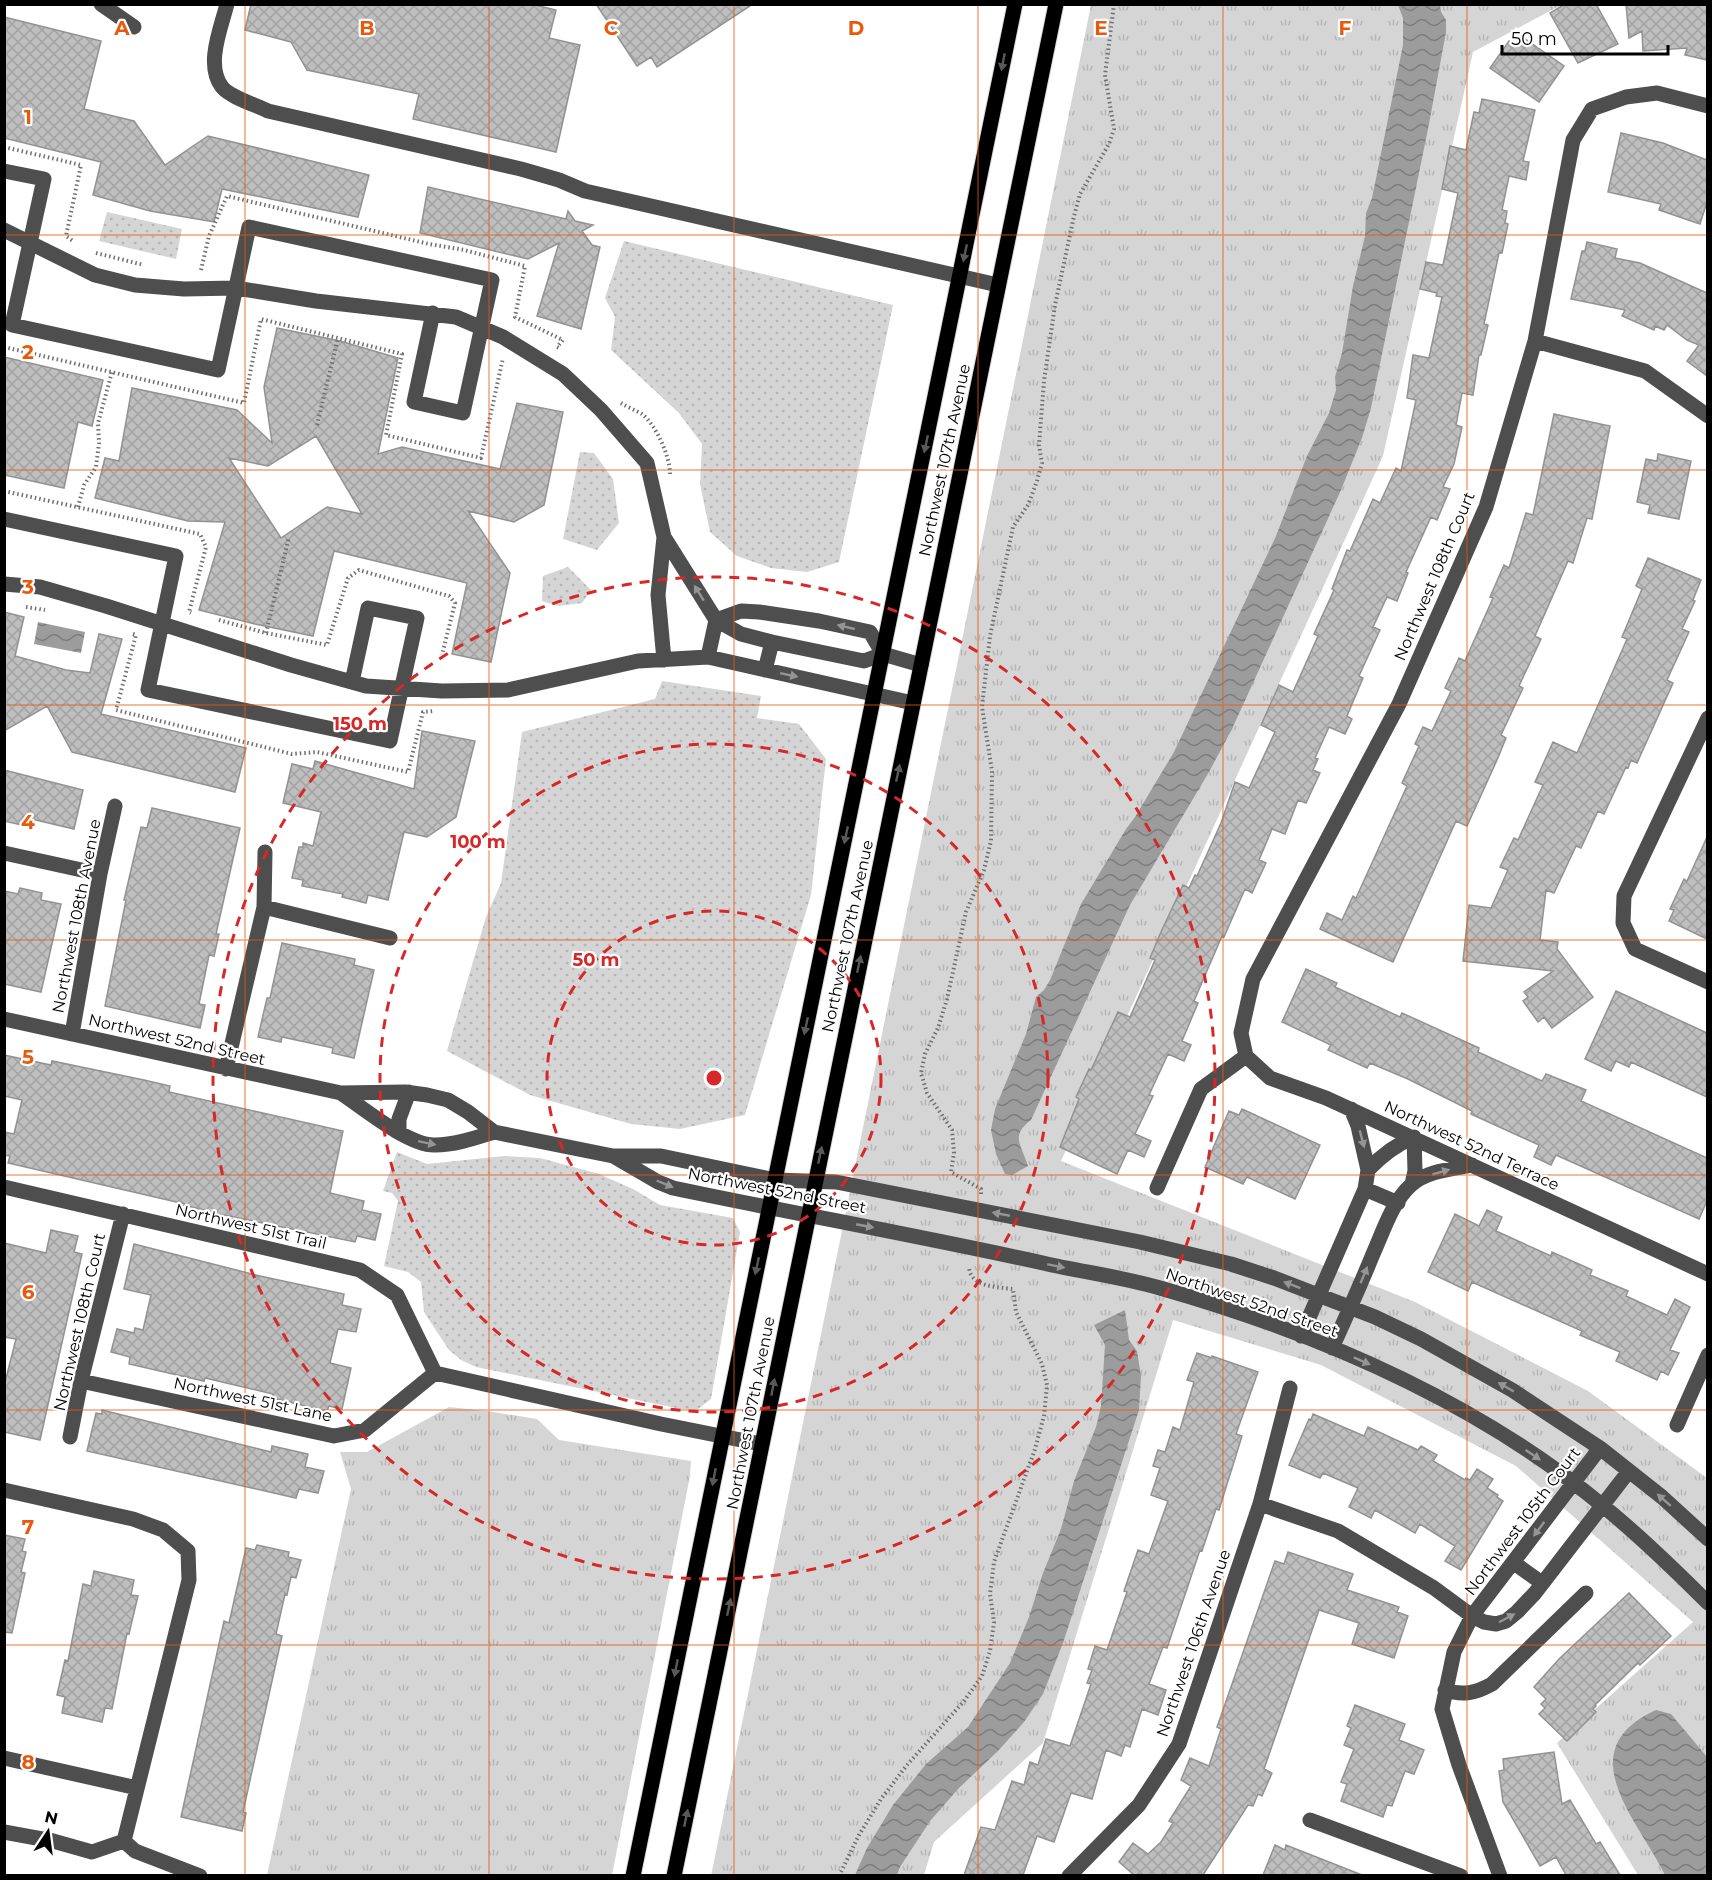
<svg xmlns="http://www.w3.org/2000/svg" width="1712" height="1880" font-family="Montserrat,sans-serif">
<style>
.grass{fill:url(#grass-tufts)}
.park{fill:url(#park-dots)}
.water{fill:url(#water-waves)}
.building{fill:url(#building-cross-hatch);stroke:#929292;stroke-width:1.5;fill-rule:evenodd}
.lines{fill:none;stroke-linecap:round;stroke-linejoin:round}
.major-casing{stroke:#dbdbdb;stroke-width:17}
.path{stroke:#707070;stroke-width:4;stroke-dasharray:1.5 3;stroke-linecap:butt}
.minor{stroke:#4e4e4e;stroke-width:15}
.major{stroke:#000;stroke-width:15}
.oneway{fill:#595959}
.oneway2{fill:#959595}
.grid{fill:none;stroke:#e8590c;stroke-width:1.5;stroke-opacity:0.55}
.ring{fill:none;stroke:#d62828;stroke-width:3;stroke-dasharray:10 8}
.labels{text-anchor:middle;stroke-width:4.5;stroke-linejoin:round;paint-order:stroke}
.street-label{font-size:16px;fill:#000;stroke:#fff}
.grid-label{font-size:20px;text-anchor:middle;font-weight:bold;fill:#e8590c;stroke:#fff;stroke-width:4.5;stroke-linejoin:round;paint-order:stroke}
.centre{fill:#d62828;stroke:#fff;stroke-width:3}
.ring-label{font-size:18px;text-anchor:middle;font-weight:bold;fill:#d62828;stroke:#fff;stroke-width:4.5;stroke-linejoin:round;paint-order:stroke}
</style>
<defs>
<pattern id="grass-tufts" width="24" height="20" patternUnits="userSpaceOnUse" patternTransform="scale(1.5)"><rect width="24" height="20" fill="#d5d5d5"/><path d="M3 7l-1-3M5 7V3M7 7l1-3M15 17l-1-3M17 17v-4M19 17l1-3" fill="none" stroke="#b5b5b5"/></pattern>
<pattern id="park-dots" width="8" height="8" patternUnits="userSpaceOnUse" patternTransform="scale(1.5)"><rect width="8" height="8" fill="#d5d5d5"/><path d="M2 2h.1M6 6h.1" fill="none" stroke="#b5b5b5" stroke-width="1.8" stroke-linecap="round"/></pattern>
<pattern id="water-waves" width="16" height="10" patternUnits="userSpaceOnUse" patternTransform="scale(1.5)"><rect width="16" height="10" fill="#9c9c9c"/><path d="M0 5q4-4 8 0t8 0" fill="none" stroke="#7d7d7d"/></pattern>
<pattern id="building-cross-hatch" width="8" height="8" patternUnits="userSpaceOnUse" patternTransform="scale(1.5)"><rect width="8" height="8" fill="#bebebe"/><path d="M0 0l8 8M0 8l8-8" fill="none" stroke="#a2a2a2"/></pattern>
</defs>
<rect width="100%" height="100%" fill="#fff"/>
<path class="grass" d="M1091,5h470l-88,47 -90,404 -322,705 354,141 173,89 119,87v397h-69l-81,-132 136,-121 -177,-156 -195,-101 -148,-45 -130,423 -109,99 -10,33 -213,1z
M449,1407l38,4 50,8 22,21 132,21 -1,15 -78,399h-345l84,-386 -11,-37h27z"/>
<path class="park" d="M107,212l75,17 -6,30 -77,-18z
M624,241l269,64 -54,257 -32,10 -36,-4 -34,-12 -27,-24 -10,-48 2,-40 -23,-31 -68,-63 4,-33 -10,-19z
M580,452l14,1 19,26 6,44 -22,27 -34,-11z
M568,567l23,23 -9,13 -24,3 -16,-5 1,-25z
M662,681l99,15 -4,22 42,6 27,35 -15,136 -66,220 -65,14 -49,-5 -101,-29 -83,-44 39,-134 15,-34 21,-151 133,-33z
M397,1152l30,12 77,-8 36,2 59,16 34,15 27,16 73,13 7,14 -29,167 -14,11 -16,-1 -205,-42 -15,-7 -12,-10 -25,-38 -3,-30 -13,-10 -24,-6 14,-65 -6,-8 -9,-2z"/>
<path class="water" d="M1398,5h42l1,7 5,8v12l-17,92 -58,284 -9,30 -21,52 -109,239 -23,43 -79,133 -99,215c-21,16 -10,24 -3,46l-16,9 -7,-1 -9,-20 -5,-24 4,-21 31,-75 10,-37 8,-7 6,-10 31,-76 45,-75 9,-12 39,-65 102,-216 31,-80 22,-43 7,-23 -1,-13 7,-24 11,-67 12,-50 1,-23 6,-15 31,-153v-27z
M38,622l47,10 -4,21 -47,-9z
M1125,1310l4,30 8,11 4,25 -2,34 -76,233 -20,51 -19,28 -26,29 -39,37 -29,33 -30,46 -3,8h-42l12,-27 26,-43 33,-41 42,-37 42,-64 19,-46 14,-44 18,-44 13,-48 22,-54 5,-21 4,-61 -11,-20z
M1656,1710l15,4 36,43v118h-42c-27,-55 -97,-125 -9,-165z"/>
<path class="building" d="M251,4h280l25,6 -7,28 31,7 -24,107 -143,-33 6,-25 -112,-24 -16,-28 -46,-12z
M596,4h157l-96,63 -6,-10 -14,9z
M1565,4h31l22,40 -40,19 -28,-50z
M1626,4h81v56l-22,-5 2,-7 -44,3 -1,-20 -13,7z
M4,17l97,24 -17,68 50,12 31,44 43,-29 161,39 -11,42 -136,-28 -8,33 -64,-11 -57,-16 8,-33 -97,-24z
M1521,36l43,30 -25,36 -49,-34 19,-27 6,4z
M1482,99l53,11 -12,51 6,1 -3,18 -17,-4 -7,34 5,1 -2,12 3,1 -6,29h-3l-15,71 4,1 -7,30h-2l-6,40 -11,-2 -6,32 6,2 -8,37 -11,23 7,2 -13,31 -6,-3 -25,55 2,1 -11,28 -10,-4 -14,30 7,3 -21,46 4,2 -16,38 5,3 -7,15 -16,-7 -14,31 3,1 -5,11 7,3 -14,30 -8,-3 -13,34 -13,-5 -13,31 7,3 -14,30 -7,-4 -21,48 -2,-1 -28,65 4,2 -16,38 9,4 -7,16 -16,-7 -19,41 4,1 -18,38 16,7 -7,16 -16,-7 -11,24 -57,-27 19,-48 -3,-2 13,-28 2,1 27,-58 12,5 25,-57 -5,-2 11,-26 22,-47 6,3 6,-13 2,1 24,-53 14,-41 14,6 26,-56 -14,-7 18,-40 14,7 25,-56 -4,-2 20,-44 -2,-1 15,-39 3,1 23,-52 7,4 16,-35 5,3 15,-71 -9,-2 6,-43 16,3 13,-61 -6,-1 1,-3 -17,-4 6,-27 17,3 15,-72 -16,-4 8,-43 16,4 8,-38 5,1z
M1621,133l42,10 44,17v42l-7,22 -41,-14 2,-6 -53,-12z
M428,187l138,32 2,-8 7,10 18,4 -11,6 10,14 8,2 -19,82 -44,-13 22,-73 -31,16 -108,-26z
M1587,242l30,7 -2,9 25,5 67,30v83l-20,-15 12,-16 -12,-5 -20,-15 -3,5 -9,-4 -1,4 -32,-14 3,-6 -54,-11 11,-48h3z
M277,328l63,13 58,17 -20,96 24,-7 98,22 17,-66 46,9 -19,93 -30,17 -46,-11 42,62 -19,89 -39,-8 15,-71 -133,-32 -21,85 -58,-12 -56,-14 26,-88 -37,-1 -93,-23 10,-40 14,3 13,-73 105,22 35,33 -8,-56zM316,436l46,78 -35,-7 -46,31 -52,-80 39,8z
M4,357l99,23 -11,46 -14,-4 -14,66 -60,-13z
M1554,414l56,12 -18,93 -5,-1 -14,45 -5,-2 -33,75 6,3 -22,47 4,2 -22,47 5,3 -9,22 -30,66 -11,-5 -63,141 -73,-33 7,-16 15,7 11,-24 3,2 51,-112 -5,-3 17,-37 -4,-2 8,-17 9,4 19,-40 -6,-3 14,-30 6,3 28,-63 -3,-1 14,-32 5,3 17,-55 7,2z
M1658,454l33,7 -12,58 -31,-6 2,-8 -13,-3 9,-43 11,2z
M1648,558l53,22 -8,20 2,1 -13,28 7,3 -22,48 6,3 -36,80 -6,-3 -3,8 -2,-1 -22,47 -6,-3 -17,37 -5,-2 -22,47 -8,-3 -6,50 18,2 -1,7 36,48 -41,31 -8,-11 -6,5 -15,-21 5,-4 -4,-5 29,-21 -90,-10 6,-56 22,3 17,-38 -8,-3 14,-29 4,2 25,-55 -8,-3 18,-40 24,11 50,-114 -5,-2 20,-48 -6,-3z
M4,612l20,5 -9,39 51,14 24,3 9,-39 23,5 -21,75 145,34 -11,44 -163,-40 -25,-46 -43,25z
M422,731l53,10 -19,76 -29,20 -23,-5 -16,68 -20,-5 -2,8 -24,-6 1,-3 -41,-8 1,-6 -11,-2 7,-31h4v-4l10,3 8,-34 -38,-9 9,-39 21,5 2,-8 99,28z
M4,770l79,20 -9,39 -51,-12 -1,8 -18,-4z
M152,808l88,20 -24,106h3l-5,22 -5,-1 -10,49 6,1 -5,23 -95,-22 21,-106h-2l17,-73 6,1z
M1707,837v102l-38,-18 5,-11 -4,-1 14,-30 3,2z
M20,888l22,5 -1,7 20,4 -20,88 -37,-8v-93l14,3z
M282,943l73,16 -1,6 20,5 -20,88 -22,-5 1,-5 -51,-11 -1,5 -23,-5 9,-39h3z
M1306,969l31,14 -2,4 65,30 2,-4 77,35 -1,4 64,29 4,-7 40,16 -5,11 126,57v43l-8,18 -143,-64 -5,10 -17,-8 5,-12 -68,-31 1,-3 -64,-32 -38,-16 -3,5 -39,-18 3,-5 -49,-23z
M1616,991l91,42v64l-76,-35 -2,5 -13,-6 -5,10 -26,-12z
M4,1055l47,10 1,-4 92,19 26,6 -1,6 174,39 -13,62 34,8 -2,9 19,4 -6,26 -18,-4 -2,6 -136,-28 -35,-9 1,-1 -177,-41 2,-7 -6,-1v-23l10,2 8,-34 -18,-4z
M1242,1109l78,36 -25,54 -48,-22 -4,7 -38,-17 24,-56 10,4z
M1487,1210l15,7 -6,14 55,25 1,-4 40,18 -2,5 38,16 -2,5 41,19 8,-16 15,8 -20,43 9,3 -11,22 -7,-4 -4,9 -41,-19 4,-9 -40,-17 2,-4 -110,-49 -4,9 -40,-19 27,-58 24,12z
M51,1230l27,6 -4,16 8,2 -42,186 -36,-8v-46l12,-47 -12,-2v-94l42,10z
M134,1244l126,32 84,18 -2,11 19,4 -5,23 -18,-3 -8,34 21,5 -9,41 -13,-3 -2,5 -55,-13 1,-4 -68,-16 -1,3 -75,-17 1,-7 -19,-5 6,-23 17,4 1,-5 8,2 8,-35 -27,-6z
M1197,1353l15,5v-2l46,16 -22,62 6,2 -23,74 -3,-1 -14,42 -2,-1 -33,98 -4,-1 -14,37 17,6 -8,25 -16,-6 -12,38 -5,-2 -4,11 -15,-6 -14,49 -21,-6 -17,49 -17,-6 -14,39h-59l17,-48 14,3 17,-49 12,4 6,-23 8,3 8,-26 24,7 21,-62 -4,-1 5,-13 -4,-1 7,-23 12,4 20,-58 -3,-1 14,-41 11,4 19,-53 -17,-6 9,-27 -7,-2 5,-16 7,2 8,-25 7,3 14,-48 -7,-2z
M102,1410l169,42 1,-6 36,8 -3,13 19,4 -6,22 -19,-4 -3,9 -209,-47 9,-38 6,1z
M1313,1414l51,22 4,-9 50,23 3,-4 16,9 -4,6 32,19 1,-2 4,2 7,-11 16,10 -6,9 11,7 -1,2 6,4 -42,69 -16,-9 10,-15 -35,-22 -5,9 -40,-23 -4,8 -22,-11 9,-19 -35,-15 -3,5 -31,-13 20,-46 2,1z
M4,1535l21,4 -3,12 4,1 -5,20 4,1 -13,60 -8,-1z
M257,1545l32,7 -1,5 13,3 -5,18 -5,-1 -4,18 -2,-1 -9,40 6,2 -39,176 3,1 -4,18 -61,-14 43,-196 5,2 17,-75 9,2z
M1288,1552l65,22 -6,16 52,17 -2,5 11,4 -14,42 -42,-14 7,-21 -40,-13 -55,159 8,4 -10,23 -4,-2 -5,12 -5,-1 -45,70h-69l-15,-13 14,-19 15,11 13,-12 12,-19 -4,-2 22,-35 -10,-6 9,-22 19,8 12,-37 -4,-2 58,-166 9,3z
M94,1571l40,9 -3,15 7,1 -9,38 -2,-1 -15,76 -7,-1 -3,14 -40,-9 3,-16 -8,-2 8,-35 3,1 15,-77 8,2z
M1629,1593l42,43 -31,29 -2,-2 -43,42 1,1 -3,3 3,3 -29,29 -28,-27 6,-6 -4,-4 5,-5 -12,-12 25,-28z
M1355,1705l50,19 -6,16 25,10 -10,24 -9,-3 -13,35 -5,-1 -4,12 -42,-16 6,-17 -6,-2 13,-33 -10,-4 7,-17 -4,-2z
M1554,1752l8,52 8,-4 26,44 4,-2 20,33h-54l-10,-18 -16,9 -37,-64 -4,-31 5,-1 -1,-11z
M1275,1845l10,5 1,-5 76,30h-99z"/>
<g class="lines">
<g class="major-casing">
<path id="major" d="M633,1876l382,-1872
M674,1876l382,-1872"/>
</g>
<path class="path" d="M4,147l77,18 -15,71 7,5
M96,253l48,12
M201,270l8,-34 18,-40 202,48 35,6 61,16 -10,51 48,23 -6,7 2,1
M4,347l240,56 17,-84 141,35 -16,81 95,23 22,-100
M621,403c6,4 14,7 21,11 14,11 28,42 28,60
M317,425l21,-87
M4,491l196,43 6,13 -17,65 2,1
M78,507l6,-22 12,-18 3,-24 -1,-20 14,-51
M26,607l19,3
M219,620l47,13 61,12 21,-67 11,-8 90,26 6,7 -13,52
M266,633l23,-96
M133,634l3,1 -20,75 176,44 25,-2 91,20 15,-60 12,-1
M981,1194v-5l-30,-17 3,-19 -2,-23 -25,-37 -6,-20 4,-19 13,-26 9,-29 19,-87 18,-42 7,-29 1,-70 -10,-64 8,-71 23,-109 15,-22 9,-24 5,-18 -3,-18 5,-64 11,-76 19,-89 6,-22 29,-50 5,-15 -9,-54 9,-71
M839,1876l20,-41 22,-36 26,-34 57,-64 18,-25 8,-25 4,-29 -4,-28 4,-32 41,-113 9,-33 3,-31 -5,-21 -26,-52 -3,-23c-16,-2 -44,-2 -44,-23"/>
<path class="minor" d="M101,4l33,23
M227,4c-6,24 -22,61 -5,83 8,10 34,18 46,24l253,58 38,11 26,11 413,94
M1708,106l-51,-13 -31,4 -34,12 -19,31 -38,201 -49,166 -87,197 -146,275 -12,54 5,23 24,22 56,20 382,176
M4,171l40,8 -32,146 206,45 31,-143 243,53 -29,133 -49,-11 19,-89
M4,230l91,45 40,10 49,4 52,-1 80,13 140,16 47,20 60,37 38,36 46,53 17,74 -6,58 6,65
M1535,341l110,30 63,45
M4,519l172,37 -28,134 242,51 27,-123 -49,-10 -16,74
M664,537l52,83 25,-9 18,1 60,9 51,11 13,22
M4,584l36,3 66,19 185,59 75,21 76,5 66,-1 130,-29 70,-4 205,46
M708,657l8,-37 25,14 31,8 92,19 19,-7 38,11
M765,670l7,-28
M1708,718l-84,178 -1,27 12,26 73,33
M4,853l96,21
M264,907l126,31
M4,1019l337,74 64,-1 22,3 21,5 20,12 26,20 119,24h48l114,24 61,2 304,60 91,22 43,14 101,39 46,22 91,51 88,58 62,49 46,42
M72,1034l28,-160 15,-68
M226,1069l38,-162 1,-55
M341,1093c22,15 68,53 94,52 20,0 40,-7 59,-13
M399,1132v-13l10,-27
M615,1157l43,25 15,6c124,26 247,48 370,75 39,9 79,14 117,25 158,45 316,113 443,218 37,30 71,63 105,97
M1368,1170c14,-15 27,-25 46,-33
M1412,1184l3,-13 -1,-34
M4,1187l356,83 37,25 38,78
M1157,1188l44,-99 45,-33
M1365,1189l33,14
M1301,1336l64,-147 3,-19 -10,-44 -7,-17
M1332,1348c14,-31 28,-62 41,-94 10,-22 19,-52 38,-69 15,-14 41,-16 61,-20
M435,1373l226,51 100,20
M81,1381l253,55 31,-6 70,-57
M1677,1425l31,-70
M70,1437l11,-56 42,-167
M4,1490l129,29 30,11 25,21 1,29 -65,261 -32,11 -39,-11 -49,-9
M1260,1504l78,27 96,57 38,28 12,6 12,2 10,-3 11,-9 18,-19 94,-122
M1514,1563l28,20
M1445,1690c18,6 31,3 47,-6l94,-91
M4,1758l133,30
M1310,1820l151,56
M124,1841l11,10 65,25
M1069,1876l70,-71 40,-61 81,-240 30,-116
M1500,1876l-41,-111 -17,-56 12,-57 18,-36 128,-168"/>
<use href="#major" class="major"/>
</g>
<defs><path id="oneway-solid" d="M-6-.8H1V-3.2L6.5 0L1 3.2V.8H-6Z" transform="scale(1.5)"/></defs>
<g class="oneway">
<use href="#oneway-solid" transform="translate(1003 62) rotate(101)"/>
<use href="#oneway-solid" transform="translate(965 253) rotate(102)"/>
<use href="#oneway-solid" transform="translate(926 444) rotate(102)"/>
<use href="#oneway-solid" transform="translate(898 773) rotate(-78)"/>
<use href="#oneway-solid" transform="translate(846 835) rotate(102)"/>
<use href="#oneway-solid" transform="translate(859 964) rotate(-78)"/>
<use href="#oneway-solid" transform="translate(806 1026) rotate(102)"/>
<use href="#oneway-solid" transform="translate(820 1155) rotate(-78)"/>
<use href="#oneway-solid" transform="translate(757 1266) rotate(102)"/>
<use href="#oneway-solid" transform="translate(773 1387) rotate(-79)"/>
<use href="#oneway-solid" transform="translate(714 1477) rotate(101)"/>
<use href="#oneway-solid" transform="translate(729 1607) rotate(-78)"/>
<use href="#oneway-solid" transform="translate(676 1668) rotate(101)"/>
<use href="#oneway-solid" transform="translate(686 1818) rotate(-78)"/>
</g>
<g class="oneway2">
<use href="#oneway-solid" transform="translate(699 593) rotate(-122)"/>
<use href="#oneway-solid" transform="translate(846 627) rotate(-167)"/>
<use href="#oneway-solid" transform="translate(789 675) rotate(12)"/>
<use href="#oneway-solid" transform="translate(1362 1139) rotate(75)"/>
<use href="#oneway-solid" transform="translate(427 1143) rotate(12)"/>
<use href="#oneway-solid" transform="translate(1441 1172) rotate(-16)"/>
<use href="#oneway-solid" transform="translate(665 1184) rotate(23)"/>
<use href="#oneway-solid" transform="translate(1001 1214) rotate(-169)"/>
<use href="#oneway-solid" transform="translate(865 1226) rotate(11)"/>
<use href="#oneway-solid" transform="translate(1056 1266) rotate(12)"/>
<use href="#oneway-solid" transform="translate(1364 1275) rotate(-67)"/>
<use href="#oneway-solid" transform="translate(1292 1285) rotate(-159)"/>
<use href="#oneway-solid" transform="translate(1362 1361) rotate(24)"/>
<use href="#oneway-solid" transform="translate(1506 1387) rotate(-150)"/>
<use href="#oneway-solid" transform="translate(1533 1455) rotate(34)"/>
<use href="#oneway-solid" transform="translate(1664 1500) rotate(-139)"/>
<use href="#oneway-solid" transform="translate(1539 1529) rotate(127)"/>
<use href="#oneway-solid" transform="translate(1507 1618) rotate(-28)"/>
</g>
<path class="grid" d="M245,4v1872M489,4v1872M734,4v1872M978,4v1872M1223,4v1872M1467,4v1872M4,235h1704M4,470h1704M4,705h1704M4,940h1704M4,1175h1704M4,1410h1704M4,1645h1704"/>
<g class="ring">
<circle cx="714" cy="1078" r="167"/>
<circle cx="714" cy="1078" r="334"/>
<circle cx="714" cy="1078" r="501"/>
</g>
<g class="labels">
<g class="street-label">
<text transform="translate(944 460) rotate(-78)" y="6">Northwest 107th Avenue</text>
<text transform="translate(1434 576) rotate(-67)" y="6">Northwest 108th Court</text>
<text transform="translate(76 916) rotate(-79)" y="6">Northwest 108th Avenue</text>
<text transform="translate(847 936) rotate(-78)" y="6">Northwest 107th Avenue</text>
<text transform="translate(177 1039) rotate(13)" y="6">Northwest 52nd Street</text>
<text transform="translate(1472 1145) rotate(25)" y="6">Northwest 52nd Terrace</text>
<text transform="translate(777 1190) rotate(11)" y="6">Northwest 52nd Street</text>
<text transform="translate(251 1226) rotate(13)" y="6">Northwest 51st Trail</text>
<text transform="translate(1252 1302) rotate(19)" y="6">Northwest 52nd Street</text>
<text transform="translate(79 1322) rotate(-77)" y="6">Northwest 108th Court</text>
<text transform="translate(253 1399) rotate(12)" y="6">Northwest 51st Lane</text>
<text transform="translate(750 1413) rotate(-79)" y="6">Northwest 107th Avenue</text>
<text transform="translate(1522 1521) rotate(-53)" y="6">Northwest 105th Court</text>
<text transform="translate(1193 1643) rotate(-71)" y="6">Northwest 106th Avenue</text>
</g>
</g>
<g class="grid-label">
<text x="122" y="35">A</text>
<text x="367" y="35">B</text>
<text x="611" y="35">C</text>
<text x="856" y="35">D</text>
<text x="1101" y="35">E</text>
<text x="1345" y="35">F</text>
<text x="28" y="124">1</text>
<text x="28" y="359">2</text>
<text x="28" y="594">3</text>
<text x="28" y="829">4</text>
<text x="28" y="1064">5</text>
<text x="28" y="1299">6</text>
<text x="28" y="1534">7</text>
<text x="28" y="1769">8</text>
</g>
<circle cx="714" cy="1078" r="9" class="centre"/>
<g class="ring-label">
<text x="360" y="730">150 m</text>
<text x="478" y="848">100 m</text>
<text x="596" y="966">50 m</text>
</g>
<rect width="1712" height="1880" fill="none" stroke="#000000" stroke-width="12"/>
<g transform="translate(48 1832) rotate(13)" stroke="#ffffff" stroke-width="4.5" paint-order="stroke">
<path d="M0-4.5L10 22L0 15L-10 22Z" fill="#000000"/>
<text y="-9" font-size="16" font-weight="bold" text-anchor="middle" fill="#000000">N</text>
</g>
<path d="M1502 45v9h166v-9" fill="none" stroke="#000000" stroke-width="3"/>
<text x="1511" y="45" font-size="18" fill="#000000" stroke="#ffffff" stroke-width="4.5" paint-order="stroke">50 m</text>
</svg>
